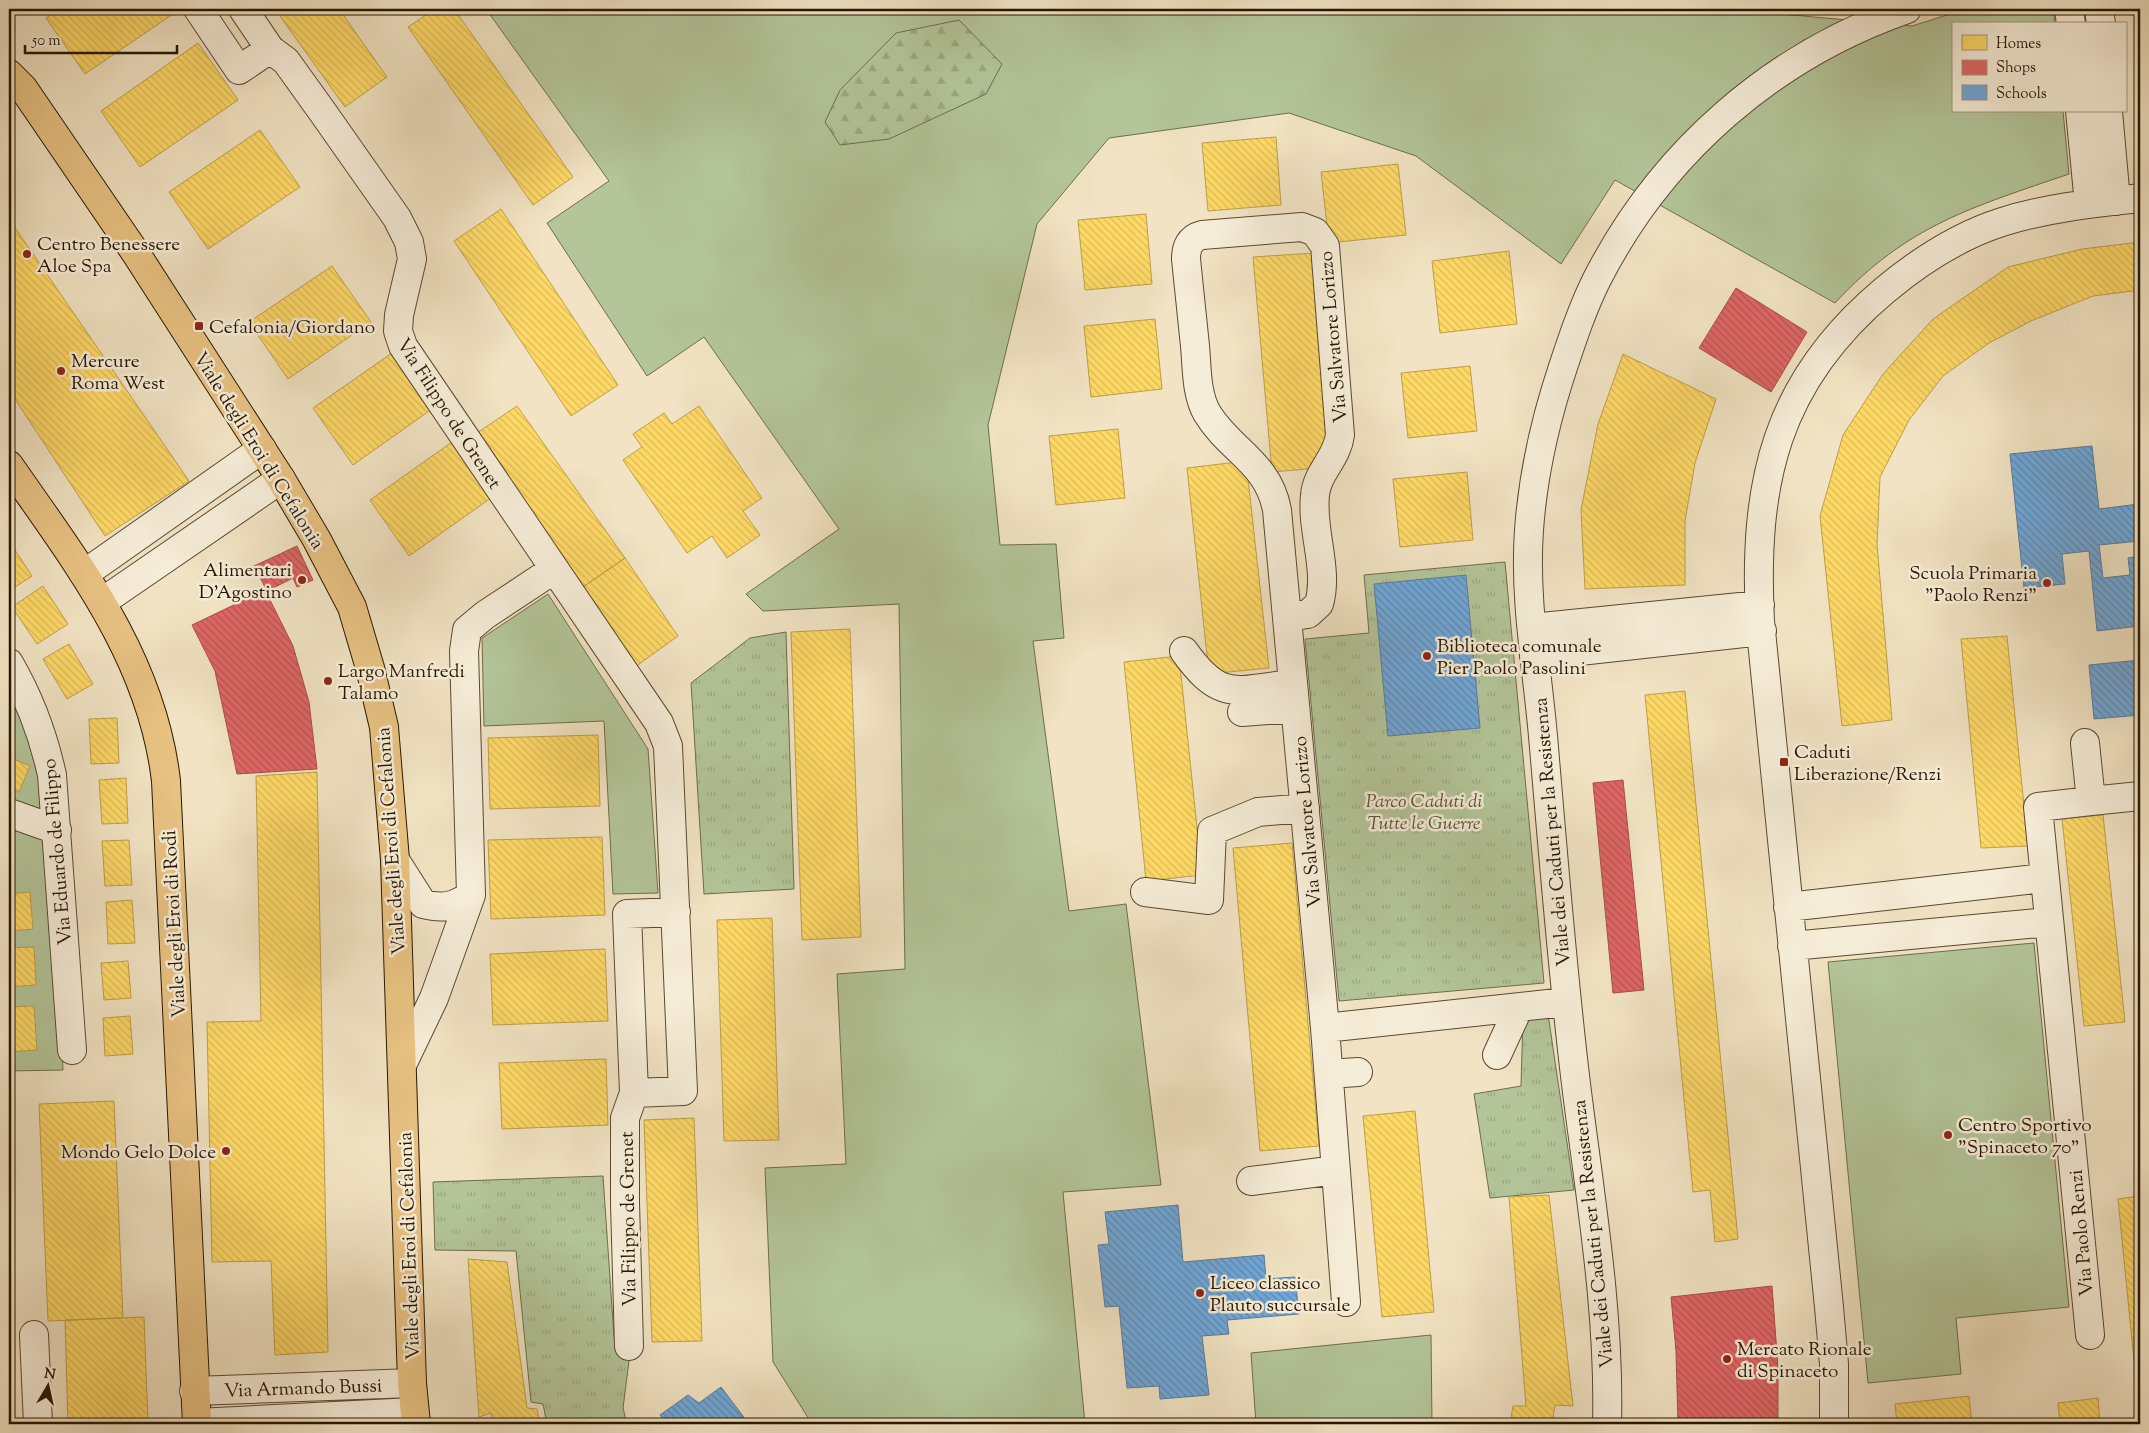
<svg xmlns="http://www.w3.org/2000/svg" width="2149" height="1433" font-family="'Sorts Mill Goudy',serif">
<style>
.green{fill:#b3c599;stroke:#6d6e4c}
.forest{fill:url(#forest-firs);stroke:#6d6e4c}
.park{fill:url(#park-tufts);stroke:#6d6e4c}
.homes{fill:url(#homes-back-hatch);stroke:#be9e47}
.shops{fill:url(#shops-back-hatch);stroke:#a84e47}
.schools{fill:url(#schools-back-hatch);stroke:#597c9a}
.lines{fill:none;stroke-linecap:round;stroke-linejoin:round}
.minor-casing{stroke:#5a4931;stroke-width:30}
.major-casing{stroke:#271600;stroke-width:30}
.minor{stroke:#f6edd8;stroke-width:28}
.major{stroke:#e8c282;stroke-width:28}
.poi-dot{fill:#8f2418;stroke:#f6edd8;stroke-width:2}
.labels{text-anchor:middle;stroke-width:5;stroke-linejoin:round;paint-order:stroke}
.poi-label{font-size:19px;fill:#271600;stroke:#f6edd8;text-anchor:start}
.street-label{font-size:19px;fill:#271600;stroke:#f6edd8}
.park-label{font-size:19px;font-style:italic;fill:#585336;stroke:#f6edd8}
</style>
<defs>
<pattern id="forest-firs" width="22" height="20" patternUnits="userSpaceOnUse" patternTransform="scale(1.25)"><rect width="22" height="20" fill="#b3c599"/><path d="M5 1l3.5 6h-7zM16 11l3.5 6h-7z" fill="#9aa882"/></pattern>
<pattern id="park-tufts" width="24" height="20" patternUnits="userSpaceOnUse" patternTransform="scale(1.25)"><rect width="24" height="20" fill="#b3c599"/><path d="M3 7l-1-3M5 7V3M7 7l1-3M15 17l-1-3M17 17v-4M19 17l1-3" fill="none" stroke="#9aa882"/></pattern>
<pattern id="homes-back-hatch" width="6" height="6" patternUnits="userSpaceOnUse" patternTransform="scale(1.25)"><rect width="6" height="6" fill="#ffd966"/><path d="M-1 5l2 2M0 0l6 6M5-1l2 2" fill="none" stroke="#dbba57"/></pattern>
<pattern id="shops-back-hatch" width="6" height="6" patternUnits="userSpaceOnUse" patternTransform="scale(1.25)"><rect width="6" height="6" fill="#e06666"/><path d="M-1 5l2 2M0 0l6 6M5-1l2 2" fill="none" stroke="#b65352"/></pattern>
<pattern id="schools-back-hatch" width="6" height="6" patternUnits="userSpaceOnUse" patternTransform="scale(1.25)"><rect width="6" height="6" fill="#6fa8dc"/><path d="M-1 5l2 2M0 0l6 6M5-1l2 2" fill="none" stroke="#5b88b0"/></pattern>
</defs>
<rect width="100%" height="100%" fill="#f1e3c3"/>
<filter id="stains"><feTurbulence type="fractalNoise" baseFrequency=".004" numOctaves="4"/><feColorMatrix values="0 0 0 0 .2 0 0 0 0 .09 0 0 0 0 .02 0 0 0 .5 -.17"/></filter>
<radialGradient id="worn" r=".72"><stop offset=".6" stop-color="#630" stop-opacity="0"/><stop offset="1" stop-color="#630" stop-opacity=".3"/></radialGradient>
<path class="green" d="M486,9h1241l185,17 54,-17h87l2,15h-102v87h110l6,63c-96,33 -162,51 -234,129l-220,-123 -54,84 -145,-108 -127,-43 -180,25 -72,86 -49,201 12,120 56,-1 8,94 -31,3 36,270 57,-7 35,281 -98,7 22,232h-273l-39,-62 -8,-194 81,-4 -9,-190 68,-5 -6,-365 -136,7 -17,-17 93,-65 -135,-192 -57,39 -100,-153 62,-42z
M548,594l100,155 10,144 -45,1 -9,-173 -120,5 -2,-88z
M9,676l29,63 5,71h-10l-24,-11z
M9,826l35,14 15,149 4,81 -54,1z
M2034,943l35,364 -113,11 5,56 -93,9 -40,-421z
M1431,1335l1,89h-176l-5,-71z"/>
<path class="forest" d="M959,20l43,44 -16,30 -97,45 -49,6 -15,-23 15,-32 56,-57z"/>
<path class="park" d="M1505,562l39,421 -205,18 -34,-362 64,-6 -5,-58z
M786,632l8,257 -90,5 -13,-211 59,-45z
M1548,1014l26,176 -84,8 -16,-104 47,-8 2,-70z
M603,1176l11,161 15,24 -6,47 4,16h-80l-4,-20 -12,-2 -15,-151 -81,-1 -2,-68z"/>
<path class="homes" d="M59,9h115l2,3 -91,62 -39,-56z
M275,9h64l48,68 -42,30z
M435,9h19l119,168 -40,28 -125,-178z
M198,43l40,57 -98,67 -39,-56z
M260,130l40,57 -92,62 -39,-57z
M1276,137l5,68 -73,6 -6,-68z
M1398,164l8,71 -77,8 -8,-71z
M501,209l117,176 -47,31 -117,-175z
M1146,214l6,70 -67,6 -7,-70z
M9,219l180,262 -84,55 -96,-146z
M2140,242v48l-47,6 -62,25 -42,22 -46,33 -34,44 -29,57 -3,67 15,176 -50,6 -22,-210 23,-81 40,-61 50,-55 75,-52 74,-18z
M1509,251l8,73 -77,9 -8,-72z
M1315,253l17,196 -13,2v17l-47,4 -19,-215z
M332,266l39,56 -83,57 -39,-57z
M1155,319l7,70 -71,8 -7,-71z
M392,353l40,56 -79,56 -40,-57z
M1623,354l93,45 -21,64 -10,58v64l-100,4 -4,-79 17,-86z
M1470,366l7,65 -69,7 -7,-65z
M517,406l108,152 -45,31 -106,-154z
M699,406l63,92 -19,13 17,24 -33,23 -15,-22 -25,17 -64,-93 19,-13 -9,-13 31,-21 8,11z
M1118,429l7,69 -69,7 -7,-69z
M452,442l39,56 -82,58 -39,-56z
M1246,461l23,207 -60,6 -22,-206z
M1467,472l6,68 -73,7 -7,-68z
M9,541l23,35 -23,15z
M625,558l53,78 -43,31 -55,-78z
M43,586l25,38 -31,20 -25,-37z
M850,629l11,308 -59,3 -11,-308z
M2007,636l21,210 -47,2 -20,-209z
M69,644l24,40 -26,15 -24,-40z
M1179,656l23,219 -56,6 -22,-219z
M1685,691l53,548 -23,3 -5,-52 -17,2 -48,-497z
M117,718l2,45 -28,1 -2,-45z
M598,735l2,71 -110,3 -2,-71z
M9,757l21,9 -11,26 -10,-5z
M317,772l11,580 -53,3 -4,-94 -59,1 -5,-240 54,-1 -5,-245z
M126,778l2,45 -26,1 -3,-44z
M2103,815l22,207 -41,4 -22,-207z
M602,837l3,78 -114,4 -3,-79z
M129,840l3,45 -27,1 -3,-45z
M1292,843l27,303 -59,5 -27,-303z
M30,892l3,37 -24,2v-37z
M132,900l3,43 -27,1 -2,-42z
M772,918l7,222 -55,1 -7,-221z
M34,947l2,38 -27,2v-39z
M605,949l3,72 -115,4 -3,-71z
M128,961l3,37 -27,2 -3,-37z
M34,1006l3,44 -28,2v-45z
M130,1016l3,38 -28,2 -2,-38z
M606,1059l2,66 -106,4 -3,-66z
M114,1101l9,217 -75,3 -9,-217z
M1415,1111l19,201 -52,5 -19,-201z
M694,1118l8,223 -50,1 -8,-222z
M1549,1195l24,211 -18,-1 -3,19h-42l3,-18h13l-17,-209z
M2140,1196v215h-1l-21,-212z
M468,1259l39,3 20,146 10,1 3,15h-47l-2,-11 -12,4z
M144,1317l4,107h-80l-3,-104z
M1969,1396l3,28h-75l-2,-20z
M2098,1398l2,26h-40l-2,-21z"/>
<path class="shops" d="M1736,288l71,44 -36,60 -72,-44z
M297,546l16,34 -16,7 -4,-9 -26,13 -13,-25z
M265,590l28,56 16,56 8,67 -80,5 -22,-103 -23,-46z
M1623,780l21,210 -31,3 -20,-210z
M1772,1286l6,82v56h-100l-2,-73 -5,-54z"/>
<path class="schools" d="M2092,446l7,63 40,-5 -1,-6h2v43l-41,4 4,33 27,-3 -2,-17 12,-2v70l-43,5 -8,-80 -27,3 3,30 -41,4 -14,-134z
M1466,575l14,153 -92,8 -14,-152z
M2140,660v55l-46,4 -5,-54z
M1178,1205l5,57 81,-7 2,24 29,-2 4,37 -72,6 2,14 -27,2 7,59 -49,4 -1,-13 -32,2 -8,-82 -14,1 -7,-62 11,-1 -4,-32z
M721,1387l28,37h-82l-7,-9 28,-20 11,8z"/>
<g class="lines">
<g class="minor-casing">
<path id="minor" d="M198,9l41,61 31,-21
M243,9l27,40 16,12 38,53 73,104 12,24 3,17 -13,56 -1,16 5,15 256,377 9,23 15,345 -49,2 -7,-179 49,-2
M2069,9l2,15
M2099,9l2,15
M2080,111l9,93
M2108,111l8,90
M84,574l178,-125
M102,602l179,-123
M1287,617l21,-3 11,-10c10,-35 -8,-73 -4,-109 2,-23 22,-36 25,-60l-15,-189 -10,-14 -13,-5 -100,8c-12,3 -16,12 -16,24 3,29 6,58 9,87 2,21 1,48 12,67 23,38 61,49 70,97l48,518 21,274
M1532,628l228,-23
M1184,651c37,52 52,39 109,33
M1534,656l228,-25
M9,663c21,36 34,71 43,112l20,275
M1242,712l53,-4
M2085,743l6,58 -53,6 52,528
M2091,801l49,-5
M9,813l48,17
M395,860l28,44c20,5 31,3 48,-9
M1145,892l64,8 3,-69 46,-19 47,-4
M1788,907l256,-29
M1792,946l257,-24
M1325,1028l241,-26
M1497,1055l22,-48
M402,1065l32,-67 37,-103 -7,-244 3,-21 18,-15 68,-45
M1329,1074l29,-2
M1251,1181l85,-11
M34,1335l4,89
M629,1346l-4,-143v-85l9,-25
M194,1391l218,-8
M197,1423l217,-11
M1607,1424c3,-113 -17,-227 -31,-340 -14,-115 -23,-232 -33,-348 -6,-68 -19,-137 -14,-206 4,-56 16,-109 34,-163 10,-30 20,-60 34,-88 65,-127 175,-223 310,-270
M1834,1424v-60l-5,-57 -69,-686c-7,-138 15,-239 125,-331 36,-30 73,-54 117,-68 44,-14 92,-19 138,-24"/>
</g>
<g class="major-casing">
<path id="major" d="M9,74l14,14 112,164 146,227 36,61 35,67 18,61 14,59 11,133 17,523 4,41
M9,465c68,98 143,193 157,316l31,643"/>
</g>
<use href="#minor" class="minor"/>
<use href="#major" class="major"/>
</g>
<g class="poi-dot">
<circle cx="27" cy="254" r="5"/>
<rect x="194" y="321" width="10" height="10" rx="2.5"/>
<circle cx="61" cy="371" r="5"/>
<circle cx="302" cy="580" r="5"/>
<circle cx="2047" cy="583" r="5"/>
<circle cx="1427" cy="656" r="5"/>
<circle cx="328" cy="681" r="5"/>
<rect x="1779" y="757" width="10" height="10" rx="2.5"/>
<circle cx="1948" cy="1135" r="5"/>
<circle cx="226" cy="1151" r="5"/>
<circle cx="1200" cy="1293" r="5"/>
<circle cx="1727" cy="1359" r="5"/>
</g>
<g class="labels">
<g class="poi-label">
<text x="37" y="250">Centro Benessere<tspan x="37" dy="22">Aloe Spa</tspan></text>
<text x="209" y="333">Cefalonia/Giordano</text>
<text x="71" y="367">Mercure<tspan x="71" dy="22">Roma West</tspan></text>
<text x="292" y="576" text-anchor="end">Alimentari<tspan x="292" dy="22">D'Agostino</tspan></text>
<text x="2037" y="579" text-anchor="end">Scuola Primaria<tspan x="2037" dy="22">"Paolo Renzi"</tspan></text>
<text x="1437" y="652">Biblioteca comunale<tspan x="1437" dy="22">Pier Paolo Pasolini</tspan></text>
<text x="338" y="677">Largo Manfredi<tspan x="338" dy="22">Talamo</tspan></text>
<text x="1794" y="758">Caduti<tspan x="1794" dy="22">Liberazione/Renzi</tspan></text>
<text x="1958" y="1131">Centro Sportivo<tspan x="1958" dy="22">"Spinaceto 70"</tspan></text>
<text x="216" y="1158" text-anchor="end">Mondo Gelo Dolce</text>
<text x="1210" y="1289">Liceo classico<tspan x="1210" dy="22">Plauto succursale</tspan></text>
<text x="1737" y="1355">Mercato Rionale<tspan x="1737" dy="22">di Spinaceto</tspan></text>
</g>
<g class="street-label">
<text transform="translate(1332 337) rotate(-95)" y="7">Via Salvatore Lorizzo</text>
<text transform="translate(450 413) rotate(57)" y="7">Via Filippo de Grenet</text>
<text transform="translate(260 450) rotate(58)" y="7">Viale degli Eroi di Cefalonia</text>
<text transform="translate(1306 822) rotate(-95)" y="7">Via Salvatore Lorizzo</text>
<text transform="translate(1551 832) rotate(-95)" y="7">Viale dei Caduti per la Resistenza</text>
<text transform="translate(390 841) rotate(-94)" y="7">Viale degli Eroi di Cefalonia</text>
<text transform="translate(56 852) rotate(-95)" y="7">Via Eduardo de Filippo</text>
<text transform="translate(173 924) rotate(-93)" y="7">Viale degli Eroi di Rodi</text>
<text transform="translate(627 1219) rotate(-91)" y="7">Via Filippo de Grenet</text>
<text transform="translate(2080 1233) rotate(-95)" y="7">Via Paolo Renzi</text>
<text transform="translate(1592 1234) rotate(-96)" y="7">Viale dei Caduti per la Resistenza</text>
<text transform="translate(408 1246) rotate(-92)" y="7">Viale degli Eroi di Cefalonia</text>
<text transform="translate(303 1387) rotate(-2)" y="7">Via Armando Bussi</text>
</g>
<g class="park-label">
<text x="1424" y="807">Parco Caduti di<tspan x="1424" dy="22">Tutte le Guerre</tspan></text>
</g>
</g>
<rect width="2149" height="1433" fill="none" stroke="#f1e3c3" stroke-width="30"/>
<rect x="10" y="10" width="2129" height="1413" fill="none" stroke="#271600" stroke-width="2.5"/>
<rect x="15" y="15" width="2119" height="1403" fill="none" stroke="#271600"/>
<rect x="1952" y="22" width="175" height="90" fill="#f6edd8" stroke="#a39782"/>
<rect x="1962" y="35" width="25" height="15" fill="#ffd966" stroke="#a39782"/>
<text x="1996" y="48" font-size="15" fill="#271600">Homes</text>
<rect x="1962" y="60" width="25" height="15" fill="#e06666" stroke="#a39782"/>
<text x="1996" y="72" font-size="15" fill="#271600">Shops</text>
<rect x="1962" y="85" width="25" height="15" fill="#6fa8dc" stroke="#a39782"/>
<text x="1996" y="98" font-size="15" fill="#271600">Schools</text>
<g transform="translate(48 1386) rotate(9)" stroke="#f6edd8" stroke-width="4" paint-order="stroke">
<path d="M0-4L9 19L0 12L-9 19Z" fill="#271600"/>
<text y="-8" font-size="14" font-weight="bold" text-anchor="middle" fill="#271600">N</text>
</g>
<path d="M25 45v8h152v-8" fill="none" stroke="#271600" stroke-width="2.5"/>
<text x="32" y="45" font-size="15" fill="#271600" stroke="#f6edd8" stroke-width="4" paint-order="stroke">50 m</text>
<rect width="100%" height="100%" filter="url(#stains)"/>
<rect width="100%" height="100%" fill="url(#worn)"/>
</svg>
